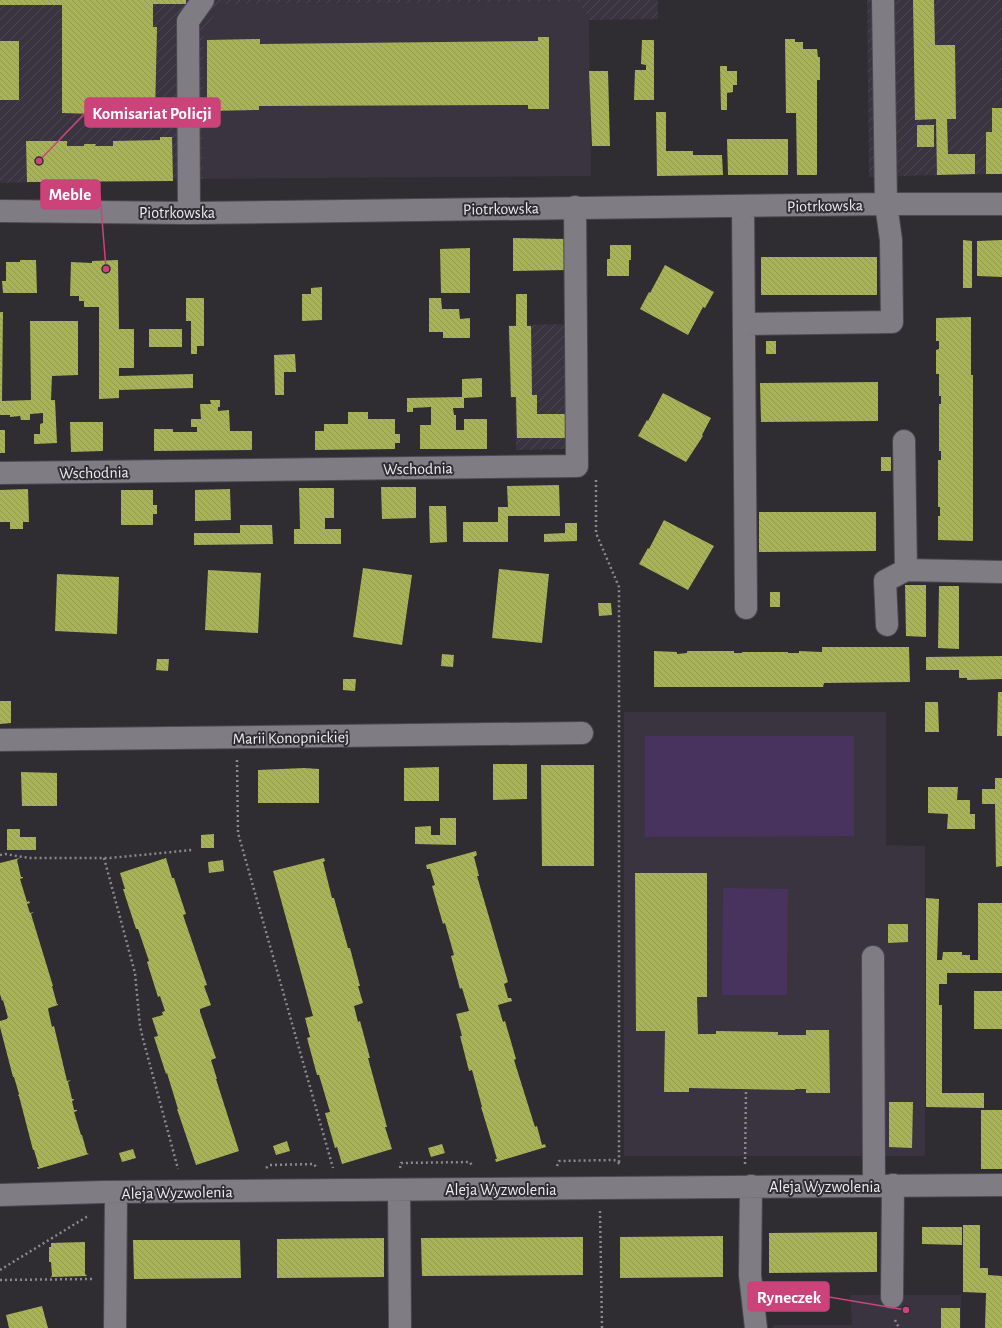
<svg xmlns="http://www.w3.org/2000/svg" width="1002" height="1328" font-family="'Alegreya Sans',sans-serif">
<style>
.built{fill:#393440}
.industrial{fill:url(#industrial-furrows)}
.grass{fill:#48335f}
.building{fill:url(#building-back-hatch)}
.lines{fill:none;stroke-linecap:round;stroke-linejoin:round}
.minor-casing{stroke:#4b484e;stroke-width:24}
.path{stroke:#8b898e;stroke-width:2.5;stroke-dasharray:2 3;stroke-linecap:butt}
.minor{stroke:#7f7c84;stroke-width:22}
.labels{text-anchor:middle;stroke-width:4;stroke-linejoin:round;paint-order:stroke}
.street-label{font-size:16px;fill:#efedf2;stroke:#2f2c32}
.leader{fill:none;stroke:#cb4379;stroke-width:1.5}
.callout-dot{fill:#cb4379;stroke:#2f2c32;stroke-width:1.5}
.callout{fill:#cb4379;stroke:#cb4379;stroke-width:1.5}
.callout-label{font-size:17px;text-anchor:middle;font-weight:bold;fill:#fff}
</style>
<defs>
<pattern id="industrial-furrows" width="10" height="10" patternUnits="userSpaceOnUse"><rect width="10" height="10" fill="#393440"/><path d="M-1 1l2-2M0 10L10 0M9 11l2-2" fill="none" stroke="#4c4853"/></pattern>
<pattern id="building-back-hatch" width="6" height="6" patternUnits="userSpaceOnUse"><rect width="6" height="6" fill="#a8b357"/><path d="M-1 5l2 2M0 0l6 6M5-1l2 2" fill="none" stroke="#909854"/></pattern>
</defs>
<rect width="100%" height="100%" fill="#2f2c32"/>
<path class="built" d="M579,2l10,18 2,156 -388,3v-145l18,-30z
M624,712h262v133l39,1v310h-301z
M850,1295h111v33h-188v-3h79z"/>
<path class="industrial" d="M0,0h658v19l-69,1 -10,-18 -358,2 -18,30v145l-203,4z
M867,0h135v174l-65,1 -68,2z
M568,324l2,125 -54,1 -1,-52 -5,-1 -2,-72z"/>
<path class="grass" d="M645,736h209v100l-209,1z
M723,888l65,1 -1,106h-65z"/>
<path class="building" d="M0,0h186v4h-33v23h4l-2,89 -93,-3v-108h-62z
M913,0h21l1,45h20l1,74h-9l1,35h27v20l-38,1 -1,-56 -21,1z
M538,37h11v72h-21v-4l-269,1v4l-52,1v-71l53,-1v5l278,-3z
M785,39h10v3h8v7h14l1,8h2v23h-3v95h-20l-1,-62h-10z
M642,40h12v60h-20l1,-30h11v-5l-5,-1z
M0,41h19v59h-19z
M720,66h7v5h10v14h-4v7l-6,1v17h-6z
M589,71h19l2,75h-18z
M992,108h10v66h-16v-42h6z
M656,112h10v39h27v4h29l1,20 -66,1z
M917,125h17v22h-17z
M160,137h12l1,44 -146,1 -1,-41h41v5h17v-2h12l-1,2h18v-5l47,-1z
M727,139h61v36h-60z
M513,238l53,1 1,31 -54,1z
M963,240l9,1v47h-9z
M1002,240v37l-25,-1v-35z
M610,245h21v15h-2v16h-22v-17h3z
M470,248v45h-29l-1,-44z
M761,257h116v38h-116z
M20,260h16l1,33h-34l-1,-12h4v-19h14z
M118,260l1,69h15v39h-15v8l74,-2v14l-74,2v8l-20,1v-92h-15v-6h-5v-5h-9l1,-34 21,1v-2z
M665,265l49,27 -9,16 -2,-1 -15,28 -48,-26 9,-17 1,1z
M322,287v33l-20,1v-27h9v-6z
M516,294h11v32h4l1,69h5v19h33v24h-53l-1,-41h-5l-2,-71h7z
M186,298h18v48h-7v8h-6v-33h-5z
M429,298h12l1,11h17l1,10 10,-1v20h-27v-6h-14z
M0,312h3l-1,89 29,-1 -1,-79h48v54l-26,1 -1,24h4l2,43 -23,1v-10h6v-10l3,-1v-10l-13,1v6h-9l-1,-4 -10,1v-2h-10z
M971,317v58h2v166l-35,-1v-24h2v-9h-2v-47h3v-9h-2v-47h2v-8h-2v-22h-3v-24l3,-1v-8h-3v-23z
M149,329h33v18h-33z
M766,341h10v13h-10z
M295,354l1,18h-12v23h-9l-1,-40z
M482,378v19l-18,1v10h-11l1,7h2v15h8v-11h23v30h-67v-24h11v-18l-18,1v4h-6v-14l55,-1v-18z
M878,382v39l-117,1 -1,-39z
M663,393l48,25 -9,17 1,1 -17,26 -48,-26 9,-16 1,1z
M210,400h10v7h-2v4l11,-1 1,21h22v19l-98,1v-22h19v3h24v-5h-6v-8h10l-1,-15h11z
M348,412h20v7h27v15h5v9h-5v6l-80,1v-19h9v-7h24z
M70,422h33v29l-32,1z
M0,430h5v23h-5z
M881,457h10v14h-10z
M559,485l1,31h-52v26h-45v-20h35v-15h10l-1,-21z
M381,487h35v31l-34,1z
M299,488h35v30h-9v11h16v15h-47v-15h6z
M28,489l1,33h-6v7h-13v-7h-10v-32z
M230,489l1,31 -36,1v-31z
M121,490h32v15h4v9h-4v11h-32z
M429,506h17l1,36 -17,1z
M759,512h117v39l-117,1z
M664,520l50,26 -26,44 -49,-26 9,-16 1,1z
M565,523h12v18l-33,1v-8l21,-1z
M240,525h32l1,19 -79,1v-12h46z
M363,568l49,7 -10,70 -49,-8z
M499,569l50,5 -7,69 -50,-5z
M208,570l53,3 -3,60 -53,-3z
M57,574l62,3 -2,57 -62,-3z
M905,585h21v52l-20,-1z
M939,586h20v63l-21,-1z
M770,592h10v15h-10z
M598,603h13l1,12 -13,1z
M822,647h87l1,35 -86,1 -1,4h-169v-36l23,1v2l10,-1v-2h47v2h8v-1h46v1h11v-2l23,1z
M442,654l12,1 -1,12 -12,-1z
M1002,656v23l-35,1v-2h-8v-8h-33v-13z
M157,659h12l-1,12 -12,-1z
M343,679h13l-1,12 -12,-1z
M998,692h4v44h-5z
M0,701h11v22l-11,1z
M925,702h13l1,30h-14z
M493,764h34v35l-34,1z
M541,765h53v101h-52z
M439,767v34h-35v-33z
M304,768l15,1v34h-61v-33z
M21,772l36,1v33h-35z
M995,778h7v88l-6,1 -1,-63h-13v-15h13z
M928,787h30l-1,13h13v14h5v15h-28l1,-15 -20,-1z
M440,818h16v27l-41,-1v-17l16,-1v9h9z
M7,829h13v8h16v13h-29z
M214,834v14h-13v-13z
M476,851l1,4 -3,2 5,19h-2l31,106 -4,2 4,14h3l1,3 -14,4 5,17 2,-1 11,38 -2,1 21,67 2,-1 5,19 3,-1 1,3 -50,15 -1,-3h2l-16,-52h1l-10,-37 -3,1 -9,-35h2l-6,-22 13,-3 -7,-23 -2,1 -9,-33 3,-1 -9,-32 -2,1 -11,-38 3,-1 -5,-16h-3l-1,-4z
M20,858l-3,2 4,17h2v1l-3,1 7,23 2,-1 1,2 -3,1 3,9 4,-1 -3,2 22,72h-1l5,18h1v1l-9,3 -1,1 4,18 2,-1 13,55 4,-1 -3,2 4,17h2v1l-2,1 2,9h3v1l-3,1 7,23h1l5,18 2,1 -51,15 -1,-2h2l-5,-17h-1l-14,-54h-1l1,-2 -5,-17h-1l-13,-50v-6l7,-2v-1h1l-5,-18 -1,1 -2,-7v-131z
M166,858l6,20h2l12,36 -3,1 24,70 -3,1 7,19 -11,4v3l16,46 -5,2 6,19h-1l23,72 -43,14 -19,-56h1l-11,-36 -1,1 -12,-37 4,-1 -6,-18 11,-3 -1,-3 3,-1 -5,-15 -2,1 -11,-35 2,-1 -11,-32h-2l-13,-40h2l-5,-16z
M324,858l1,3 -2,1 9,36h2l14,50h2l10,38h-2l5,17 -9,3 4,16 2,-1 10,37h-2l19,69h-2l7,22 -50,15 -5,-17 -2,1 -10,-35 5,-1 -11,-37h-2l-10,-37 3,-1 -5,-19 8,-2 -40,-145z
M223,860l1,11 -15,2 -1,-11z
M635,873h72v124h-10l1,37h18v-3l62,1v3h28v-5h23l1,63h-24v-4h-11v1l-106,-2v4h-25l1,-61h-29z
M926,898l13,1 -2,61h5l1,-8h19v3h8v5h8v-57h24v70h-55v11h-8v21h3v88h42v15l-58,-1z
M888,924h20v18l-20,1z
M974,991h28v38h-28z
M889,1102h24l-1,46 -23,-1z
M981,1110h21v59h-21z
M287,1141l3,10 -14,4 -3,-9z
M442,1144l3,9 -14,4 -3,-9z
M133,1149l3,9 -14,4 -3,-9z
M963,1225h17v43h8v7l14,1v52h-17l1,-35 -23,-1z
M922,1227h40v18l-40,-1z
M877,1232v40l-108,1v-40z
M723,1236v41l-103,1v-41z
M583,1237v38l-161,1 -1,-38z
M384,1238v39l-107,1v-39z
M133,1240h107l1,38 -107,1z
M85,1242v32l2,2 -36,1 1,-2 -1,-13h-2v-15h2v-4z
M42,1306l6,22h-39l-3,-13z
M941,1308h19v20h-19z"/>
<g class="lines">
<g class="minor-casing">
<path id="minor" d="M743,206l3,402
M0,211l189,2 697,-9h116
M189,213l-1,-192 15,-21
M744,324l148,-2 -1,-82 -5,-36 -3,-204
M904,441l2,129 96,2
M0,473l577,-7 -2,-259
M887,625l-2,-44 21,-11
M0,740l582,-7
M873,957l1,229
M751,1186l-1,89 6,53
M399,1190l1,138
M0,1195l103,-3 899,-7
M892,1297l1,-112
M115,1328l1,-136"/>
</g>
<path class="path" d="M596,480v53l23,54v576
M237,760l1,73 95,335
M0,855l5,-1 24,4h81l82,-8
M104,858l31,115 5,53 3,13 35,130
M745,1164l1,-74
M557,1166l2,-5 55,-1 6,4
M266,1168l4,-3 44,-1 2,3
M400,1168l1,-5 69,-1 2,4
M600,1211l2,117
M0,1270l88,-54
M0,1280l93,-1
M895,1320l4,8"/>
<use href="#minor" class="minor"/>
</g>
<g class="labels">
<g class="street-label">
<text transform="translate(825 205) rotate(-1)" y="6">Piotrkowska</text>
<text transform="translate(501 208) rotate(-1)" y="6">Piotrkowska</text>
<text x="177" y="218">Piotrkowska</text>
<text transform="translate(418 468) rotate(-1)" y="6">Wschodnia</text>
<text transform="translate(94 472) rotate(-1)" y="6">Wschodnia</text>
<text transform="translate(291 737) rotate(-1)" y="6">Marii Konopnickiej</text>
<text x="825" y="1192">Aleja Wyzwolenia</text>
<text x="501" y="1195">Aleja Wyzwolenia</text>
<text transform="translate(177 1192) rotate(-1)" y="6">Aleja Wyzwolenia</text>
</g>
</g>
<path class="leader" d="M39 161L85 113M106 269L100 194M906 1310L829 1297"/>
<g class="callout-dot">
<circle cx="39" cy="161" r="4"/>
<circle cx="106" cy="269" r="4"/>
<circle cx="906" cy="1310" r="4"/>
</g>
<g class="callout">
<rect x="85" y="98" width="135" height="29" rx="4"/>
<rect x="41" y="180" width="59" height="29" rx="4"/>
<rect x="748" y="1282" width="81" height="29" rx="4"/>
</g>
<g class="callout-label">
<text x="152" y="119">Komisariat Policji</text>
<text x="70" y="200">Meble</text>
<text x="789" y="1303">Ryneczek</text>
</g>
</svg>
